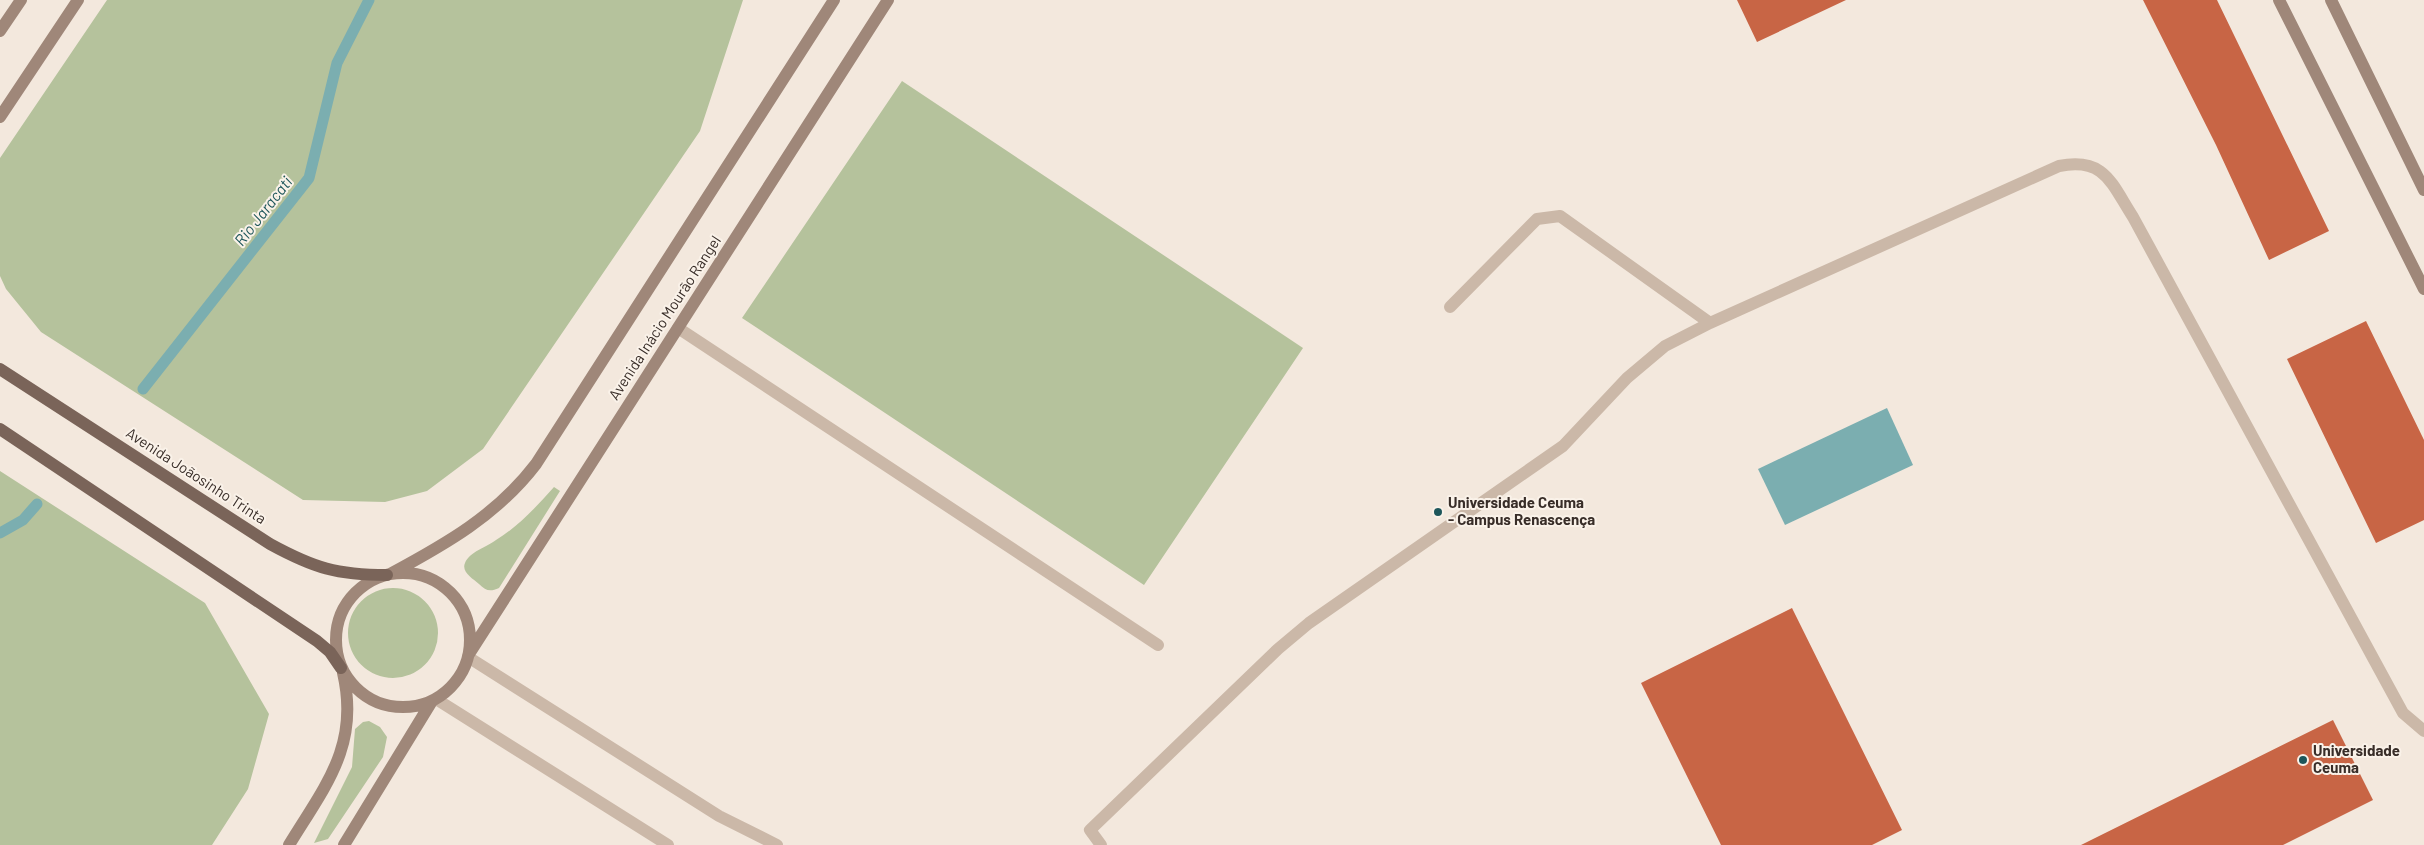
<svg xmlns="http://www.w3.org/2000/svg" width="2424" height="845" font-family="Barlow,sans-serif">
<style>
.green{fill:#b5c29c}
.water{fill:#7baeb0}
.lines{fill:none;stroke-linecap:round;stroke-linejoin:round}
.stream{stroke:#7baeb0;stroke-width:11}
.building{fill:#c86545}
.lane{stroke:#cbb8a8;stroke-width:12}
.secondary{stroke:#9f8779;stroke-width:12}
.primary{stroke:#7a6459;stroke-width:12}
.poi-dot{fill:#1d565a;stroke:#faf2e9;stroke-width:2}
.labels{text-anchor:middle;stroke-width:4;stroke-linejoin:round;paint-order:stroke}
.street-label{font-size:15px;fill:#382d28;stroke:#faf2e9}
.poi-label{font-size:15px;font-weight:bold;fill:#382d28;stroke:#faf2e9;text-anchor:start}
.water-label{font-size:16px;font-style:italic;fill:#1d565a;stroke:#faf2e9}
</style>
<rect width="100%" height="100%" fill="#f3e8dd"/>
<path class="green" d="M107,0h636l-43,131 -217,318 -56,42 -42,11 -82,-2 -262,-168 -35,-43 -6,-13v-118z
M902,81l401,267 -159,237 -402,-267z
M0,471l205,132 64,111 -21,75 -36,56h-212z
M554,487l6,4 -61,97c-9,4 -13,3 -20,-4 -6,-5 -18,-12 -14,-21 4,-11 22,-16 31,-23 23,-14 40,-33 58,-53z
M348 633a45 45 0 1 1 90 0a45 45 0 1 1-90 0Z
M369,721l11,6 7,10 -4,20 -55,82 -14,4 38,-76 3,-38 8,-7z"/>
<path class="water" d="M1887,408l26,57 -128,60 -27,-56z"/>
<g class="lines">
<path class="stream" d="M143,389l166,-211 28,-115 32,-63
M0,533l23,-13 14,-16"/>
</g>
<path class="building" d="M1737,0h109l-89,42z
M2143,0h74l112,231 -60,29 -53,-115z
M2366,321l58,119v80l-48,23 -89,-184z
M1792,608l110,222 -30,15h-151l-80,-162z
M2333,720l40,80 -90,45h-202z"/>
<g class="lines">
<path class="lane" d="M1450,307l87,-88 23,-3 150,107
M678,328l480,317
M468,657l251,159 58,29
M436,699l232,146
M1101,845l-11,-15 188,-181 31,-26 254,-177 64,-68 38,-32 45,-23 349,-157c46,-9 52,17 74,51l270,496 21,18"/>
<path class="secondary" d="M2279,0l145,289
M2331,0l93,190
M0,31l21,-31
M0,117l78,-117
M336 640a67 67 0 1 1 134 0a67 67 0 1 1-134 0Z
M390,574c56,-30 107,-59 146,-110l298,-464
M469,654l419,-654
M289,845c36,-59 71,-99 54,-172
M344,845l88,-144"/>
<path class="primary" d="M0,369l270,175c44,24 67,31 117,31
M0,429l317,212 13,11 11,16"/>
</g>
<g class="poi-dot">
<circle cx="1438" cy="512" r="5"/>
<circle cx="2303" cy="760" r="5"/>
</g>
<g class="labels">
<g class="street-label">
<text transform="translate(665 318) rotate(-57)" y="5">Avenida Inácio Mourão Rangel</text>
<text transform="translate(196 476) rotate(33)" y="5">Avenida Joãosinho Trinta</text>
</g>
<g class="poi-label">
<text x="1448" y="508">Universidade Ceuma<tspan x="1448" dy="17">- Campus Renascença</tspan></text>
<text x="2313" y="756">Universidade<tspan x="2313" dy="17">Ceuma</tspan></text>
</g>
<g class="water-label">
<text transform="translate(263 211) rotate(-52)" y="6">Rio Jaracati</text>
</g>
</g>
</svg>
